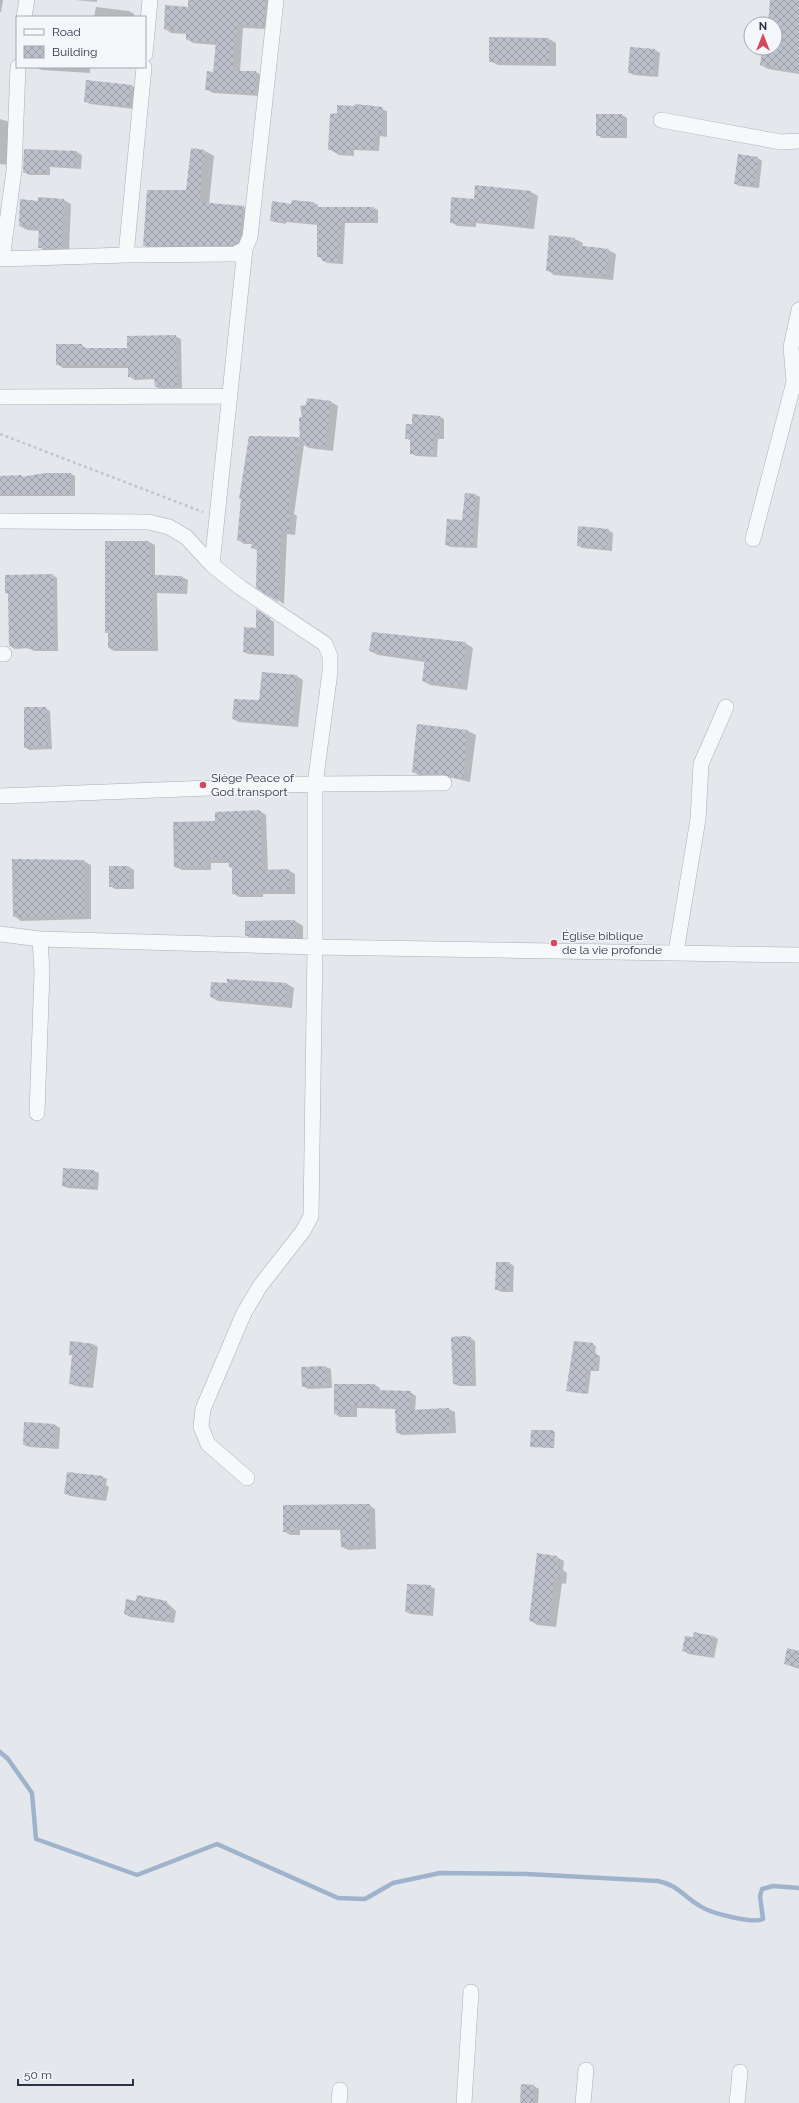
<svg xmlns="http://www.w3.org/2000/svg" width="799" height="2103" font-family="Raleway,sans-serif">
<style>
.shadow{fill:#0003}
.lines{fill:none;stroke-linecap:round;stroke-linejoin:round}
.stream{stroke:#9fb4cc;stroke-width:4.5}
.building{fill:url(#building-cross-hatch)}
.street-casing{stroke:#a9aeb7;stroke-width:16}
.path{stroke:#c2c5cb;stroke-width:2.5;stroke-dasharray:3 3;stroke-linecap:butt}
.street{stroke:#f7f8fa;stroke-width:15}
.poi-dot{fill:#d1495b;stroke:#f4f6f9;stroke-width:1.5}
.labels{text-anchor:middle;stroke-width:3;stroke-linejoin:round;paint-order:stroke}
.poi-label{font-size:12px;fill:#2b3445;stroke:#f4f6f9;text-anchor:start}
</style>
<defs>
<pattern id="building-cross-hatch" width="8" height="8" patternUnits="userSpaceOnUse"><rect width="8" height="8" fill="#bbc0ca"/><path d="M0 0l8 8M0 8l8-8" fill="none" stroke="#989da6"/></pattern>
</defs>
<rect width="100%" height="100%" fill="#e4e7ec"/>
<path class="shadow" d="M0,0h3l-2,12h-1z
M75,0h22v2z
M189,0h81v29l-27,-1 -3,44h16l6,4 -1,20 -48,-3 -7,-4 8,-16 2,-28 -23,-2 -6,-4v-5l-16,-1 -6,-4 24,-21z
M771,0h28v74l-31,-5 -7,-4 2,-17h12v-24h-7l1,-1z
M96,7l33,4 5,3v3h-40z
M549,39l7,4v23l-58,-1 -8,-4z
M655,50l5,3 -2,24 -24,-2 -5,-3z
M90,67v6l-48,-3 -5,-2z
M87,81l45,5 5,2 -2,21 -45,-5 -5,-3z
M356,105h11l20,6v26l-7,-1 -1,15 -25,-1v6l-15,-1 -10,-6z
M622,115l5,3v20h-25l-5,-3z
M0,119l13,4 -2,42 -11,-1z
M25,150l52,2 5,3 -1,14 -31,-2v8h-21l-5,-3z
M205,151l9,5 -5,48 35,3 9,6 -6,35 -94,3 -9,-6 43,-54z
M758,158l4,3 -3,27 -20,-2 -4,-3z
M531,192l7,4 -4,33 -58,-6v4l-19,-1 -6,-4 24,-22z
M39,198l25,2 7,4 -2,47h-23l-7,-4 1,-16 -13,-1 -7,-4 19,-24z
M314,203l4,2v3h56l4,2v13h-33l-2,41 -16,-1 -9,-7v-31l-32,-3v2l-15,-3 21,-16z
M575,239l8,4 -1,4 26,3 8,4 -3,26 -59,-5 -7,-5z
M175,336l6,3 1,51h-20l-6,-3v-8l-21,1 -6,-4v-8h-66l-6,-4 24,-19 7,4h40z
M331,402l7,4 -5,45 -24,-3 -5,-3 -10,69 3,2 -2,19 -8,-1 -3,70 -26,-17v-36l-5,-3v-4h-9l-6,-4 61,-102 2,1z
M439,416l5,3v20h-6l-1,18 -21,-1 -5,-3v-12l-5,-3 7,-13z
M71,474l4,2v20h-75v-19l21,-1 3,1z
M476,495l4,2 -3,51 -27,-1 -4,-3 17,-23z
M608,530l5,3 -1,18 -30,-3 -4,-3z
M149,542l6,3v30l27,2 6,3 -1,14 -30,-1 1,58h-44l-5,-3v-14l-3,-2z
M53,575l4,3 1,73h-24l-5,-3 -14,1 -5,-3 -1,-52 -3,-1z
M261,613l13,9v34l-26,-2 -4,-2 13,-23z
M465,643l8,5 -6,42 -37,-5 -7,-4 2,-19 -47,-7 -8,-4z
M297,676l6,4 -5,47 -59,-5 -6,-3z
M45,708l5,3 2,38 -23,1 -4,-3z
M418,725l50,6 8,4 -6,47 -17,-4 -33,-2 -7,-4z
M260,811l6,4 2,56 20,-1 7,4v20h-32v3h-24l-6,-4v-24l-3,-2 -1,-4h-18v7h-29l-7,-3 41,-45z
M84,861l7,4v54l-70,2 -7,-5z
M129,867l5,3v19h-19l-5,-3z
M295,921l8,5v15l-49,-1 -8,-5v-13z
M287,984l7,4 -2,20 -74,-7 -7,-4z
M94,1171l5,2 -1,17 -30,-2 -5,-2z
M509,1263l5,3 -1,26h-12l-5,-3z
M470,1338l5,3 1,45h-17l-5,-2z
M71,1342l22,2 5,3 -5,41 -18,-2 -5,-3 3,-27 -3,-2z
M592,1344l4,2 -1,8 5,2 -1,15h-8l-3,23 -17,-2 -4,-2z
M326,1367l5,2 1,19 -24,1 -5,-3z
M375,1385l5,3v3l30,1 6,4 -1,15 34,-2 6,3 1,21 -54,2 -5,-3 -1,-23 -39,-1v9h-17l-5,-3z
M25,1423l30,2 5,3 -1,21 -30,-2 -5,-2z
M553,1431l2,1 -1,16 -23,-2z
M102,1477l5,2 -1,6 3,2 -3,14 -36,-5 -5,-3z
M369,1505l6,4 1,40 -28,1 -6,-3 -1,-17h-41v5h-10l-6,-4v-25z
M557,1557l7,4 -1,9 4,3 -1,11 -4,-1 -6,44 -19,-2 -7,-5z
M430,1586l5,3 -2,27 -22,-2 -5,-2z
M136,1602h30l10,9 -2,12 -44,-6 -5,-3z
M713,1636l5,3 -4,19 -26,-4 -4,-3 10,-13z
M799,1652v17l-14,-5z
M534,2086l5,3 -1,14h-17z"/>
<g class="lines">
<path class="stream" d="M0,1752l8,7 24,34 4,46 101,36 80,-31 121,54 27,1 28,-16 47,-10 87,1 131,7c20,4 25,15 42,25 10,7 52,18 63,13l-3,-23 2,-7 11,-3 26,2"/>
</g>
<path class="building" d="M188,0h78l-3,26 -26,-2 -4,47h23l-1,22 -50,-3 2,-19 6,1 3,-30 -30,-2v-9l-22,-2 1,-24 23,2z
M770,0h29v72l-39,-7 2,-17h13v-24h-7z
M489,37l60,1v24h-60z
M630,47l25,2 -2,26 -25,-2z
M86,80l46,5 -2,22 -46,-5z
M355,104l28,3 -1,27h-7l-1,15 -24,-1 -1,6 -15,-2v-2h-6l2,-36 7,-1v-8l17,1z
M596,114h26v22h-26z
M191,148l14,2 -6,52 45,4 -6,36 -5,3 -90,1 4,-56h39z
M24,149l53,2 -1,16 -30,-2v8h-23z
M738,154l20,3 -4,30 -20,-3z
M475,185l56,6 -4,35 -57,-6v4l-20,-1 1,-26 23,2z
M38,197l26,2 -2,49h-24l1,-20 -20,-2 1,-27 18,2z
M292,200l22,2v5h60v14h-33l-2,41 -17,-1v-4h-5v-34l-35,-3v3l-12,-2 2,-20 19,3z
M549,235l26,3v7l34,4 -3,27 -60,-5z
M176,335l1,52h-22l-1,-10h-26v-12h-72v-21h26v4h45v-12z
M307,398l24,3 -6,46 -25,-3 -1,-27h3l-2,-11 6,-1z
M412,414l28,2 -1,20h-6v19l-23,-1v-15h-5l1,-15h6z
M249,436l50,1 -11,74h3l-2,21 -8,-1 -3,71 -22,-14 1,-39 -6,-1 1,-7h-15l4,-42h-2z
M45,473h26v21h-71v-18l21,-1v2z
M465,493l11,1 -3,53 -28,-2 2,-26 15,1z
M578,526l31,3 -2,20 -30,-3z
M105,541h44v31h3v3l30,1v15h-30v57h-44v-15h-3z
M53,574l1,75h-26v-3h-19l-1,-53h-3v-18z
M256,609l14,9 -1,36 -26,-2 1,-25 12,1z
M372,632l94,10 -6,44 -38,-5 3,-22 -56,-8z
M262,672l35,3 -5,49 -60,-5 2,-20 25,1z
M24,707h22l2,39 -24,2z
M417,724l51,6 -5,49 -12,-2 -7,-3 -32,-2z
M260,810l2,60 27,-1v21l-33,1v3h-24v-27h-3l-1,-8h-24l1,8h-31l-1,-45 42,-1v-9z
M12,859l72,1v55l-71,2z
M109,866h20v21h-20z
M295,920l1,17 -51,-1v-15z
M227,979l60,4 -1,22 -76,-8 1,-15 16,1z
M63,1168l31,2 -1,18 -31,-2z
M496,1262h14l-1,28h-14z
M464,1336l7,1 1,47h-19l-2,-47z
M70,1341l23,3 -5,42 -19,-2 3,-29h-3z
M574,1341l19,2 -1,9 5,1 -1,17 -8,-1 -3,24 -19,-2z
M326,1366l1,19 -25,2 -1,-20z
M334,1384h41v6l36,1 -1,19 39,-2 1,22 -54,3 -1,-26 -44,-2v9h-17z
M24,1422l31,2 -1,23 -31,-2z
M531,1430h22v18l-23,-1z
M67,1472l36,4 -1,6 2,1 -2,16 -38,-5z
M370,1504v42l-29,1 -1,-20h-46v5h-11v-27z
M537,1553l20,3 -1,11h4l-1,13 -5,-1 -5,44 -20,-2z
M407,1584l24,1 -2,28 -24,-1z
M137,1595l30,6 -1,5 5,1 -2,14 -45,-7 2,-15 10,2z
M694,1632l19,4 -4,20 -27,-5 3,-15 8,1z
M787,1648l12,3v17l-15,-4z
M521,2084l13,1 -1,18h-13z"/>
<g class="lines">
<g class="street-casing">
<path id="street" d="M24,17l3,-17
M145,54l5,-54
M661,120l120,22 18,-1
M126,255l18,-188
M0,259l126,-4 109,-1 10,-5 5,-12 26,-237
M2,259l12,-88 4,-104
M0,397l230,-1
M0,521l149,1 20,5 17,10 26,28 29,23 84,56 5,12v16l-15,112v163l-4,269 -8,15 -43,55 -16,27 -41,96 -2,18 7,17 39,34
M753,539l41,-157 -3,-35 8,-37
M212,565l33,-316
M0,654h4
M0,796l315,-12 129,-1
M0,934l40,5 275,8 484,8
M676,952l22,-133 3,-55 25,-57
M37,1113l5,-141 -2,-33
M339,2103l1,-13
M464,2103l7,-111
M583,2103l3,-33
M737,2103l3,-31"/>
</g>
<path class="path" d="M0,434l203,78"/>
<use href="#street" class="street"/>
</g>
<g class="poi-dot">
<circle cx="203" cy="785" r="4"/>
<circle cx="554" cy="943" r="4"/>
</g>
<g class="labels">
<g class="poi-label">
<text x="211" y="782">Siège Peace of<tspan x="211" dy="14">God transport</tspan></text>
<text x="562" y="940">Église biblique<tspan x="562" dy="14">de la vie profonde</tspan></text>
</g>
</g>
<rect x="16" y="16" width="130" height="52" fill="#f4f6f9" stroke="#a4a8b1"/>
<rect x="24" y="29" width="20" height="6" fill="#f7f8fa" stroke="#a4a8b1"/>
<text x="52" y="36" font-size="12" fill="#2b3445">Road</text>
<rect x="24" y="46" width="20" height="12" fill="url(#building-cross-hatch)" stroke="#a4a8b1"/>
<text x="52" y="56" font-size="12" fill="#2b3445">Building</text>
<g transform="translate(763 36)"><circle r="19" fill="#f4f6f9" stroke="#a4a8b1"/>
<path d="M0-3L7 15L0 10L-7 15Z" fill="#d1495b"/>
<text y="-6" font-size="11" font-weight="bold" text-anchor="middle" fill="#2b3445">N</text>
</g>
<path d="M18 2079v6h115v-6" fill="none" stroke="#2b3445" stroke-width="2"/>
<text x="24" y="2079" font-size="12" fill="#2b3445" stroke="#f4f6f9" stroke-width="3" paint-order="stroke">50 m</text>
</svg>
